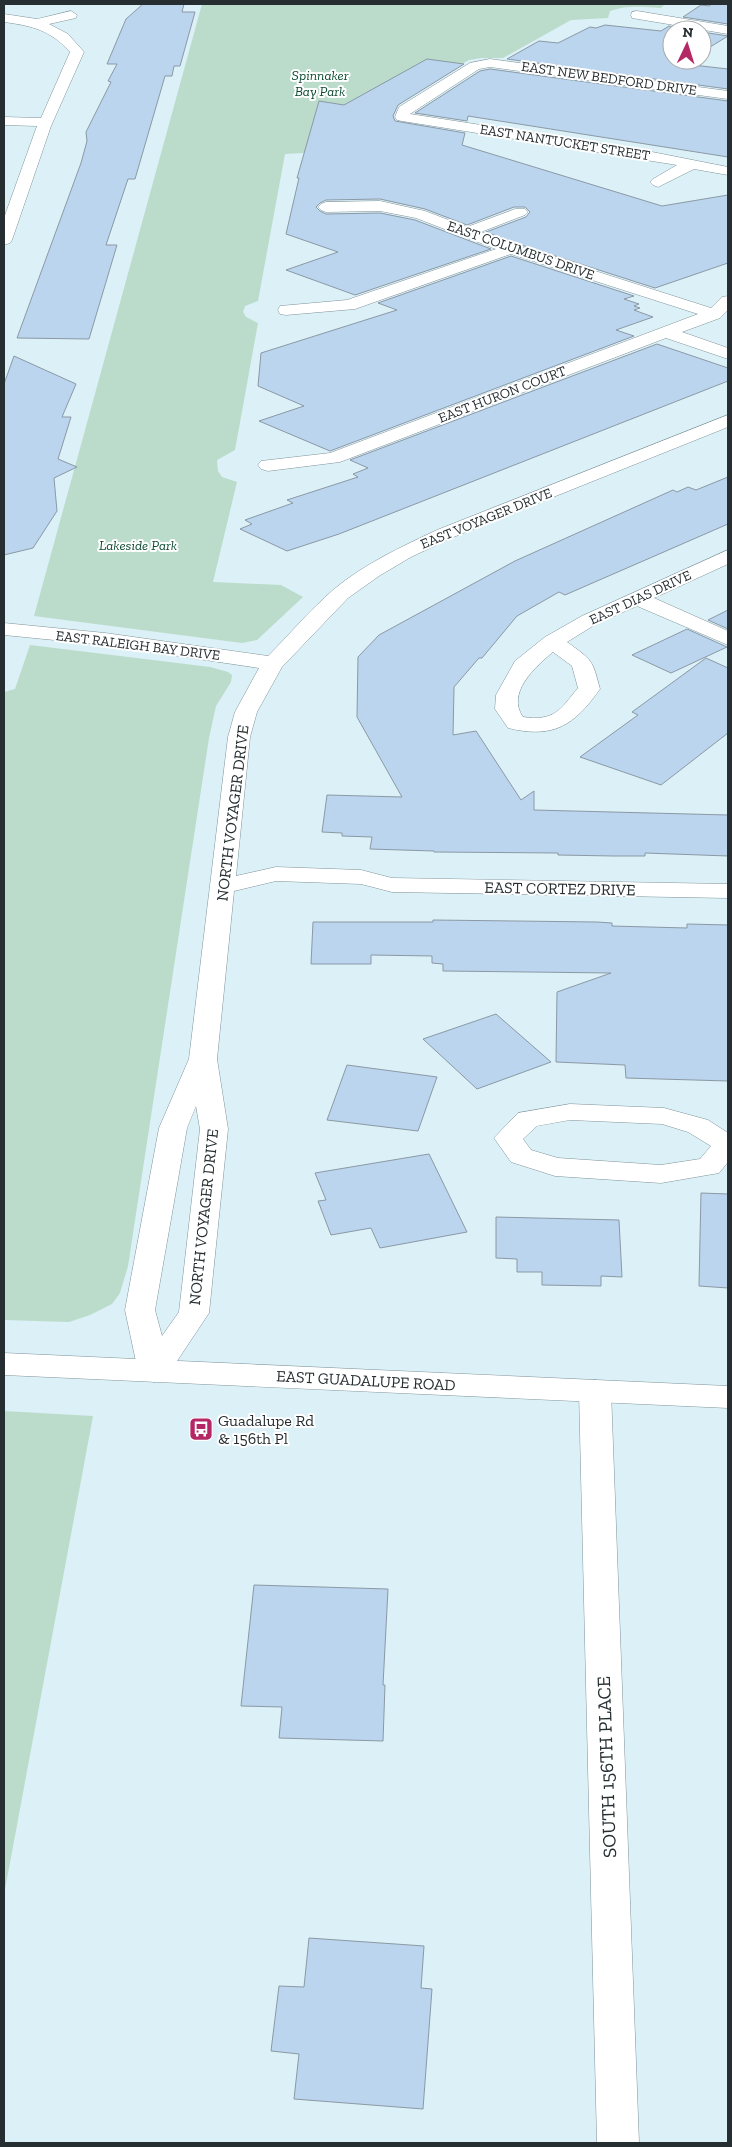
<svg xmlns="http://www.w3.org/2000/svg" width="732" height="2147" font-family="'Zilla Slab',serif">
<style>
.green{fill:#bbdcca}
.building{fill:#bad5ed;stroke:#8b99a5}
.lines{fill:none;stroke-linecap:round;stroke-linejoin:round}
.minor-casing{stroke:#80949a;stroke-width:1}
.major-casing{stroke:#80949a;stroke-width:1}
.minor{fill:#fff;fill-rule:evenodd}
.major{fill:#fff;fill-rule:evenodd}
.labels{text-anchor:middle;stroke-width:4;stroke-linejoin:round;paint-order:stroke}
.far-park-label{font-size:14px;font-style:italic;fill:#0b4a31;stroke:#fff}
.far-street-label{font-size:14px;fill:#262e31;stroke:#fff}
.street-label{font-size:16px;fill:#262e31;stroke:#fff}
.poi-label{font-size:16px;fill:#262e31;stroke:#fff;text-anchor:start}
.near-street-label{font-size:19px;fill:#262e31;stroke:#fff}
</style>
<rect width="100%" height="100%" fill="#dbf0f7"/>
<path class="green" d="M202,4h463l-4,4c-18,-1 -34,-3 -51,3l-2,7 -37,2 -68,38h-22l-12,2 -165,93 -19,1 -27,147 -13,5 -2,6 3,5 12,6 -23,127 -18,10 1,11 4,6 15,5 -24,100 68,3 22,12 -46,43 -15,3 -208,-27z
M30,645l180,22 18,5 4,3 -1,7 -15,24 -7,32 -81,528 -8,27 -8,11 -22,11 -21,7 -65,-2v-628l11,-3z
M4,1411l89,5 -89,479z"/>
<path class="building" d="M143,4h41l-2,8h13l-15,54h-6l-2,10h-7l-30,103h-7l-22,66h11l-28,94 -72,-1 64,-175 6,-22 -1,-9 25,-50 -3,-1 9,-17h-10l19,-45z
M712,4h16v20l-45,-7 18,-12 8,1z
M605,25l56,6 8,-5 24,4h-21v30h18l-6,4 44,5v20l-221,-30 32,-18 19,2 32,-16 6,1z
M702,32l26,4 -26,16z
M427,59l37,5 -66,41 -5,11 2,5 70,12 -3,12 200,61 66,-11v68l-73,25 -137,-44 -32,-12 40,-15 4,-5 -5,-5h-11l-47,18 -42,-16 -45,-10 -54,1 -6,3 -4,4 4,4 6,3 54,-1 35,7 76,29 -136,46 -69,-25 52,-18 -52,-18 13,-56h-2l22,-77 25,4z
M490,69l238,32v56l-260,-41 -1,5 -52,-8 65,-42z
M511,256l123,40 -10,3 15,5 -5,2 6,2 -6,2 19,7 -37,13 18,6 -304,115 -71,-30 45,-15 -46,-20 3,-33 136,-43 -19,-7z
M657,344l71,24v13l-389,153 -52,17 -47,-22 12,-5 -7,-4 48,-17 -6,-3 71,-23 -5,-3 15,-6 -18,-8z
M14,356l62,28 -14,33h9l-13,42 19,8 -23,11 3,33 -24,37 -29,7v-171z
M728,477v47l-163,71 -6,-3 -42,24 -35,42h-3l-25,29 -1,48 23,-4 45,69 13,-9v19l194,5v41l-83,-3v3h-31l-56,-1v-2l-124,-1v-1l-64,-2 2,-12 -30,-1v-3l-20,-1 5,-37 75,2 -45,-80 1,-60 21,-22 136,-74 158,-71 4,2 11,-5 8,3z
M728,610v19l-20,-9z
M687,629l40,18 -56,26 -39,-18z
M706,658l22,10v65l-67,52 -81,-28 58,-42 -6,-3z
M433,920l164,2 15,1v3l75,2v-4l41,1v156l-102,-3 -1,-13 -69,-3 1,-70 54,-19 -168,-2v-7l-11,-1v-7l-61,-1v9h-60l2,-42h120z
M496,1014l55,48 -74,27 -54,-50z
M347,1065l90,12 -19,54 -91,-11z
M429,1154l38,78 -87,16 -9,-20 -40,7 -13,-34 8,-1 -11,-27z
M701,1193l27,1v94l-29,-2z
M496,1217l123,3 3,57 -21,-1v10l-59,-1v-13h-25v-13l-21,-1z
M254,1585l134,4 -5,96h2l-2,56 -104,-3 3,-31 -41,-1z
M309,1938l115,8 -3,42 11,1 -9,120 -129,-10 5,-45 -28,-3 8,-65 25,1z"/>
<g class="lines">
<g class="minor-casing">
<path id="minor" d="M71,11l6,4 -1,3 -27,6 19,10 16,18 -33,74 -39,114 -2,3 -6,2v-27l33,-92 -33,-1v-8l37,1 29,-66c-20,-22 -37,-26 -66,-30v-8l33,5z
M637,11l91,15v8l-96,-16 -1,-3 1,-3z
M490,59l238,32v8l-238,-32 -11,2 -69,45 232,36 86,17v8l-34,-6 -36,18 -5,-2 -3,-3 3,-3 24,-14 -275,-44 -5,-1 -2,-3 4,-10 71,-44z
M380,201l45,10 42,16 48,-18h10l3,3 -3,3 -44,17 36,14 194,62 11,-11 6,-1v14l-8,8 -38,14 46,16v11l-62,-21 -326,124 -72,9 -7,-2 -3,-4 3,-4 69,-8 368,-139 -187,-60 -156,55 -69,6 -6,-1 -2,-4 2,-4 67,-6 149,-51 -80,-31 -36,-7 -54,1 -5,-2 -3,-3 3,-3 5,-2z
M728,415v12l-277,111 -40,19 -32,19 -31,22 -66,69 -25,45 -7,25 -14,139 40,-9 85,3 31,8 336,6v14l-336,-6 -31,-8 -85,-3 -42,10 -17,168 11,70 -19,184 -44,66 -11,3 -11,-3 -5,-8 -13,-61 34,-182 30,-69 39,-322 7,-25 24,-44 -154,-23 -101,-10v-12l101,10 163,23c22,-22 42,-46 65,-66 31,-26 68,-43 104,-60zM196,1106l4,23 -21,183 -17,24 -7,-26 32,-182z
M728,550v14l-74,34 74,33v14l-91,-39 -41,18 -29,18c26,19 25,17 33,47 -26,37 -47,50 -92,39l-13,-19 1,-14 19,-34 30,-24 37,-21zM553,652l19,14 6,22c-19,23 -23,33 -55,29 -17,-24 12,-50 30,-65z
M570,1104l94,4 44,12 20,13v29l-9,11 -58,10 -106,-7 -44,-14 -17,-24 24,-25zM570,1120l92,4 26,8 23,14 -11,13 -39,6 -103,-7 -27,-8 -8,-11 14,-13z
M595,1380l11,3 5,8 28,752h-42l-18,-752 5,-8z"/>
</g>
<g class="major-casing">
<path id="major" d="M4,1353l724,33v22l-724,-33z"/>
</g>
<use href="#minor" class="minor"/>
<use href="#major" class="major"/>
</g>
<defs>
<g id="bus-square" transform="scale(1.25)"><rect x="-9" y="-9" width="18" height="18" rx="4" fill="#b32865" stroke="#fff"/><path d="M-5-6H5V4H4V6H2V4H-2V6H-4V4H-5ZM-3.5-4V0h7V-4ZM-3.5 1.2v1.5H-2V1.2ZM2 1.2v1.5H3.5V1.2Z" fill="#fff"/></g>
</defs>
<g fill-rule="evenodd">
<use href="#bus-square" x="201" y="1429"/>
</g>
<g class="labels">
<g class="far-park-label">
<text x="320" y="80">Spinnaker<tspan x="320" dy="16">Bay Park</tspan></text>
<text x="138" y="550">Lakeside Park</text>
</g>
<g class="far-street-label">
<text transform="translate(609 78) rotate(8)" y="5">EAST NEW BEDFORD DRIVE</text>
<text transform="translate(565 142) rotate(9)" y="5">EAST NANTUCKET STREET</text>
<text transform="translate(521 250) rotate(19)" y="5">EAST COLUMBUS DRIVE</text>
<text transform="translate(502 394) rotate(-21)" y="5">EAST HURON COURT</text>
<text transform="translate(486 518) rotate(-22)" y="5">EAST VOYAGER DRIVE</text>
<text transform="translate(640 597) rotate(-25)" y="5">EAST DIAS DRIVE</text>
<text transform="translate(138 645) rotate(7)" y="5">EAST RALEIGH BAY DRIVE</text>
</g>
<g class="street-label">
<text transform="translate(232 813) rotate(-83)" y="6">NORTH VOYAGER DRIVE</text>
<text transform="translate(560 888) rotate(1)" y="6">EAST CORTEZ DRIVE</text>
<text transform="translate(203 1217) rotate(-84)" y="6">NORTH VOYAGER DRIVE</text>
<text transform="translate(366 1380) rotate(3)" y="6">EAST GUADALUPE ROAD</text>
</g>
<g class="poi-label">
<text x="218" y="1426">Guadalupe Rd<tspan x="218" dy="18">&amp; 156th Pl</tspan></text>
</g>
<g class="near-street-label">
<text transform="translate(606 1767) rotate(-92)" y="7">SOUTH 156TH PLACE</text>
</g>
</g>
<rect width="732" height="2147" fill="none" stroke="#262e31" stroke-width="10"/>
<g transform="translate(687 45) rotate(4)"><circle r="24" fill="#ffffff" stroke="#a8abad"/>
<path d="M0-4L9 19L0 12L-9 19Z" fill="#b32865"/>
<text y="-8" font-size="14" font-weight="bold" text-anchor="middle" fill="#262e31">N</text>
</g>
</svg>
